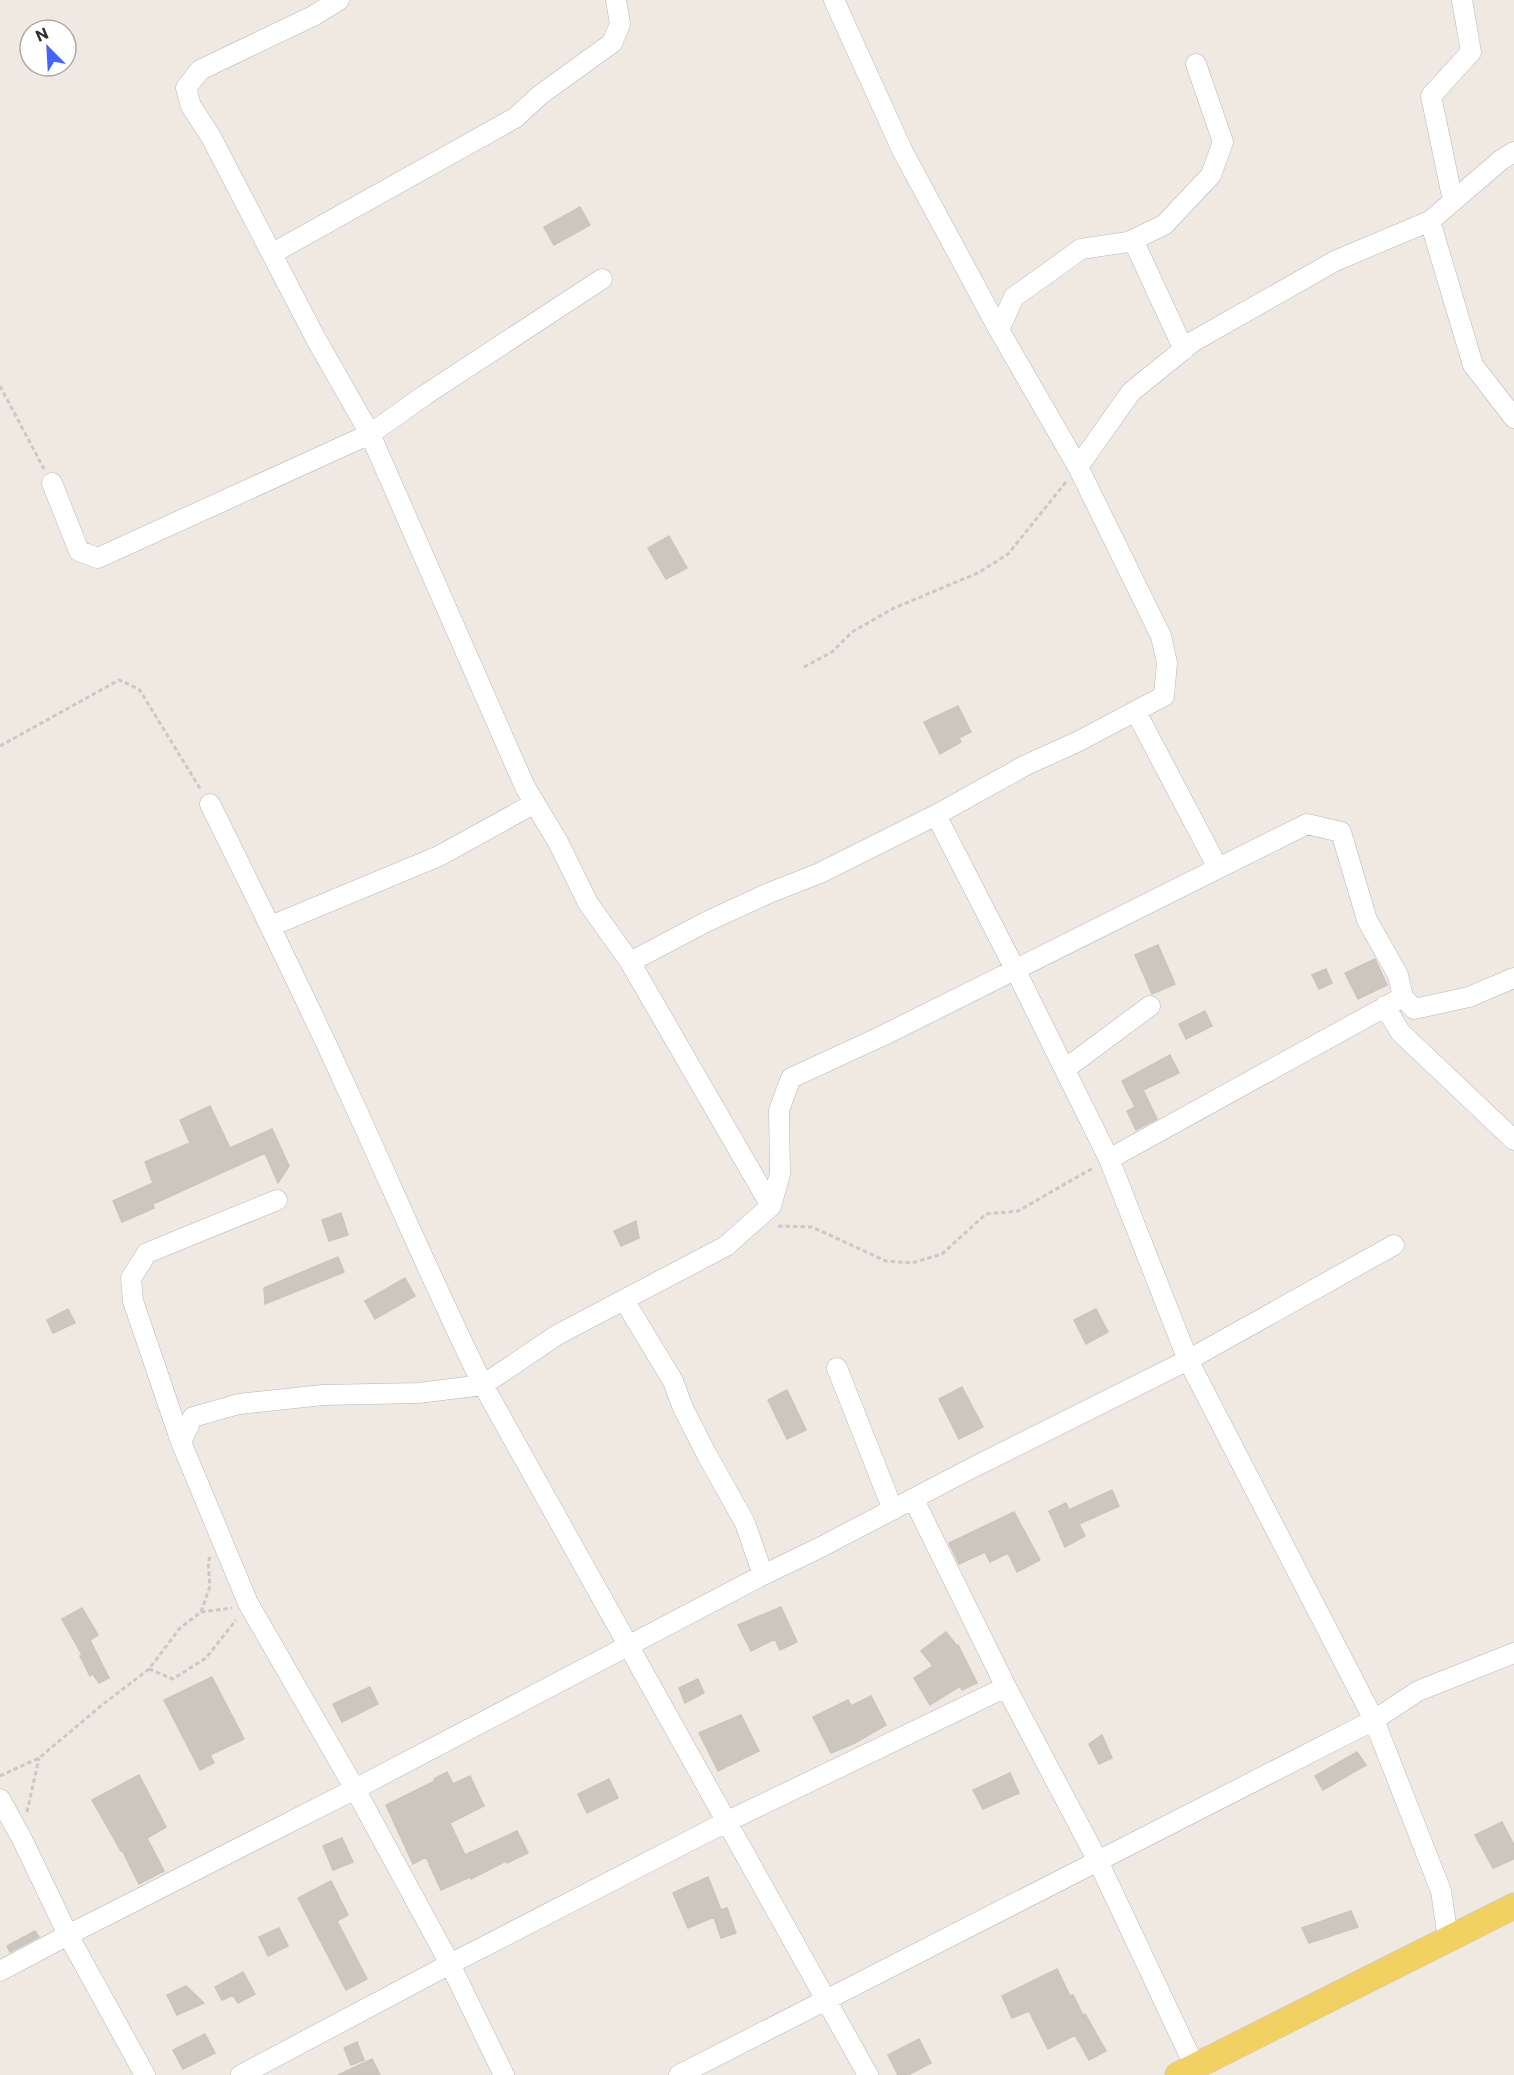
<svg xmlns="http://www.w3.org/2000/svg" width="1514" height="2075" font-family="Commissioner,sans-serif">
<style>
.building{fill:#cbc7bf;stroke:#cbc5ba;stroke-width:1.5}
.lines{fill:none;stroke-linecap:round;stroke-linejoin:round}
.minor-casing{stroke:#b4b7c1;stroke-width:21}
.major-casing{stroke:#c9c9c9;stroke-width:27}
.path{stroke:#c9c9c9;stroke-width:3;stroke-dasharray:4.5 3;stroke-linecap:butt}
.minor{stroke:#fff;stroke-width:20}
.major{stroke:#f2d163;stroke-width:26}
</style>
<rect width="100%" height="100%" fill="#efe9e1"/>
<path class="building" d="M580,207l10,18 -36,20 -10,-18z
M669,536l18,32 -21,11 -18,-31z
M958,706l13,26 -12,6 2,4 -21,12 -16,-32z
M1158,945l17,39 -23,10 -17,-39z
M1375,959l12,26 -29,14 -13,-26z
M1326,969l6,14 -13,6 -7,-14z
M1205,1011l7,15 -26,13 -7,-15z
M1170,1055l9,18 -36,17 14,29 -21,11 -9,-19 8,-4 -13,-26z
M210,1106l20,42 42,-19 17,37 -11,17 -13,-30 -112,51 1,4 -32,14 -9,-21 40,-18 -8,-21 45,-19 -10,-23z
M341,1213l7,22 -19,6 -7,-21z
M636,1221l3,17 -18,8 -7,-15z
M338,1257l6,15 -79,32 -1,-16z
M405,1278l10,18 -40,23 -10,-18z
M68,1309l7,14 -22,10 -6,-13z
M1096,1309l12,23 -22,12 -12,-24z
M962,1387l21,40 -24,12 -20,-40z
M787,1390l19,40 -19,9 -19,-39z
M1112,1490l7,16 -40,18 6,12 -20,11 -16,-36 17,-8 3,7z
M1014,1512l26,48 -23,12 -9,-19 -18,9 -5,-10 -26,12 -10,-21z
M781,1607l16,35 -17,8 -5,-11 -24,12 -13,-26z
M82,1608l16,27 -8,5 19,38 -10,5 -6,-9 -3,2 -10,-20 2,-1 -20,-36z
M946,1632l11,14 1,-1 19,38 -15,7 -2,-4 -30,19 -16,-27 19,-12 -12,-15z
M212,1677l32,62 -34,16 4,8 -14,7 -36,-70z
M698,1679l6,14 -19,10 -6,-15z
M370,1687l8,17 -36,18 -9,-18z
M871,1696l15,29 -31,18 -24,10 -18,-36 35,-17 3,6z
M741,1715l18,36 -41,20 -19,-38z
M1102,1735l10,23 -13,6 -10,-20z
M1357,1752l9,13 -43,25 -8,-14z
M447,1772l6,12 17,-8 14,30 -34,17 15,32 52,-24 11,22 -21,10 -1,-2 -35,18 -1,-2 -29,13 -15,-33 -13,7 -27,-59 49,-24 -1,-2z
M1010,1773l9,20 -36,16 -10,-19z
M139,1775l27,52 -19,11 17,33 -25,13 -17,-34 -1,1 -29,-51z
M609,1779l9,19 -31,15 -9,-19z
M1502,1822l12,23v14l-21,9 -18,-33z
M342,1838l11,24 -20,8 -10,-24z
M708,1877l13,33 6,-2 9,25 -15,5 -7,-21 -26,11 -15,-35z
M331,1881l17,34 -11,6 30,58 -21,11 -48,-92z
M1351,1911l7,16 -49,16 -7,-15z
M279,1928l9,18 -20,10 -9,-19z
M35,1931l4,6 -29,15 -3,-6z
M1057,1969l13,27 3,-1 10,20 2,-1 21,37 -17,9 -14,-25 -27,14 -19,-38 -17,7 -10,-22z
M243,1972l12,22 -17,9 -5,-8 -11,5 -7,-13z
M186,1986l18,17 -27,12 -10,-20z
M205,2034l10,19 -32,16 -10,-19z
M919,2039l12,24 -23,12h-10l-10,-20z
M357,2042l7,18 -13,5 -7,-17z
M372,2059l8,16h-42z"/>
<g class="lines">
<g class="minor-casing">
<path id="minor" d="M339,0l-26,16 -113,54 -14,18 5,18 20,31 105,202 54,95 155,353 33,55 30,61 42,59 141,244
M1453,201l-22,-105 40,-44 -9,-52
M1430,221l43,144 41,53
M1133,240l51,110
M273,253l242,-135 25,-23 72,-52 8,-19 -4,-24
M999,330l15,-33 67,-48 47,-7 36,-17 47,-50 12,-33 -27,-78
M1078,467l53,-75 63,-51 141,-80 95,-40 71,-61 13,-8
M52,483l27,68 19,7 272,-124 55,-39 177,-116
M1136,712l82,156
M210,804c47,95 94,190 138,287 45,98 87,197 135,294l385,690
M936,815l79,154 94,190 79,201 186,360 67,171 7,48
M271,926l168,-70 96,-53
M630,962l76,-40 63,-29 51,-20 116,-58 90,-50 53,-24 85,-45 3,-33 -6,-27 -83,-169 -79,-137 -96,-178 -69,-152
M1403,997l11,12 55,-12 45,-19
M1385,1006l15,26 114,108
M1065,1069l85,-63
M277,1200l-130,53 -16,25 2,23 48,141 67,161 107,186 95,175 54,111
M624,1300l49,81 10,27 24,47 38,68 18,52
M837,1368l56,142
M181,1442l12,-25 46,-13 84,-9 95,-2 65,-8 74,-50 169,-89 45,-40 9,-32 -1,-64 12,-32 91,-42 425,-212 34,8 26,88 31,55 5,22 -294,162
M914,1500l92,187 92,174 97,206
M0,1799l22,40 46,96 77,140
M0,1971l68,-36 287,-146 408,-214 60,-29 143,-75 222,-111 206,-115
M241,2075l209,-111 276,-142 280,-135
M679,2075l695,-355 44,-29 96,-38"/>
</g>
<g class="major-casing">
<path id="major" d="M1178,2075l336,-169"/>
</g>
<path class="path" d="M0,386l44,83
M804,667l28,-15 20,-20 42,-24 84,-35 30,-19 58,-72
M0,746l119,-66 20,9 62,101
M778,1226l34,1 74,34 26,2 30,-9 44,-40 32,-3 75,-43
M201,1612l31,-4
M149,1669l24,10 33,-21 30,-38
M0,1776l39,-18 63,-53 47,-36 31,-41 21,-16 9,-26 -2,-24 2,-5
M27,1812l12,-54"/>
<use href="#minor" class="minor"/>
<use href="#major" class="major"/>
</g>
<g transform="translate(48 48) rotate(336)"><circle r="28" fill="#ffffff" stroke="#ababab" stroke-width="1.5"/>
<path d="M0-4.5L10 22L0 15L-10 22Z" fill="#4264fb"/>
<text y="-9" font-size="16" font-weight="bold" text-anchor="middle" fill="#2e2e2e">N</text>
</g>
</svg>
